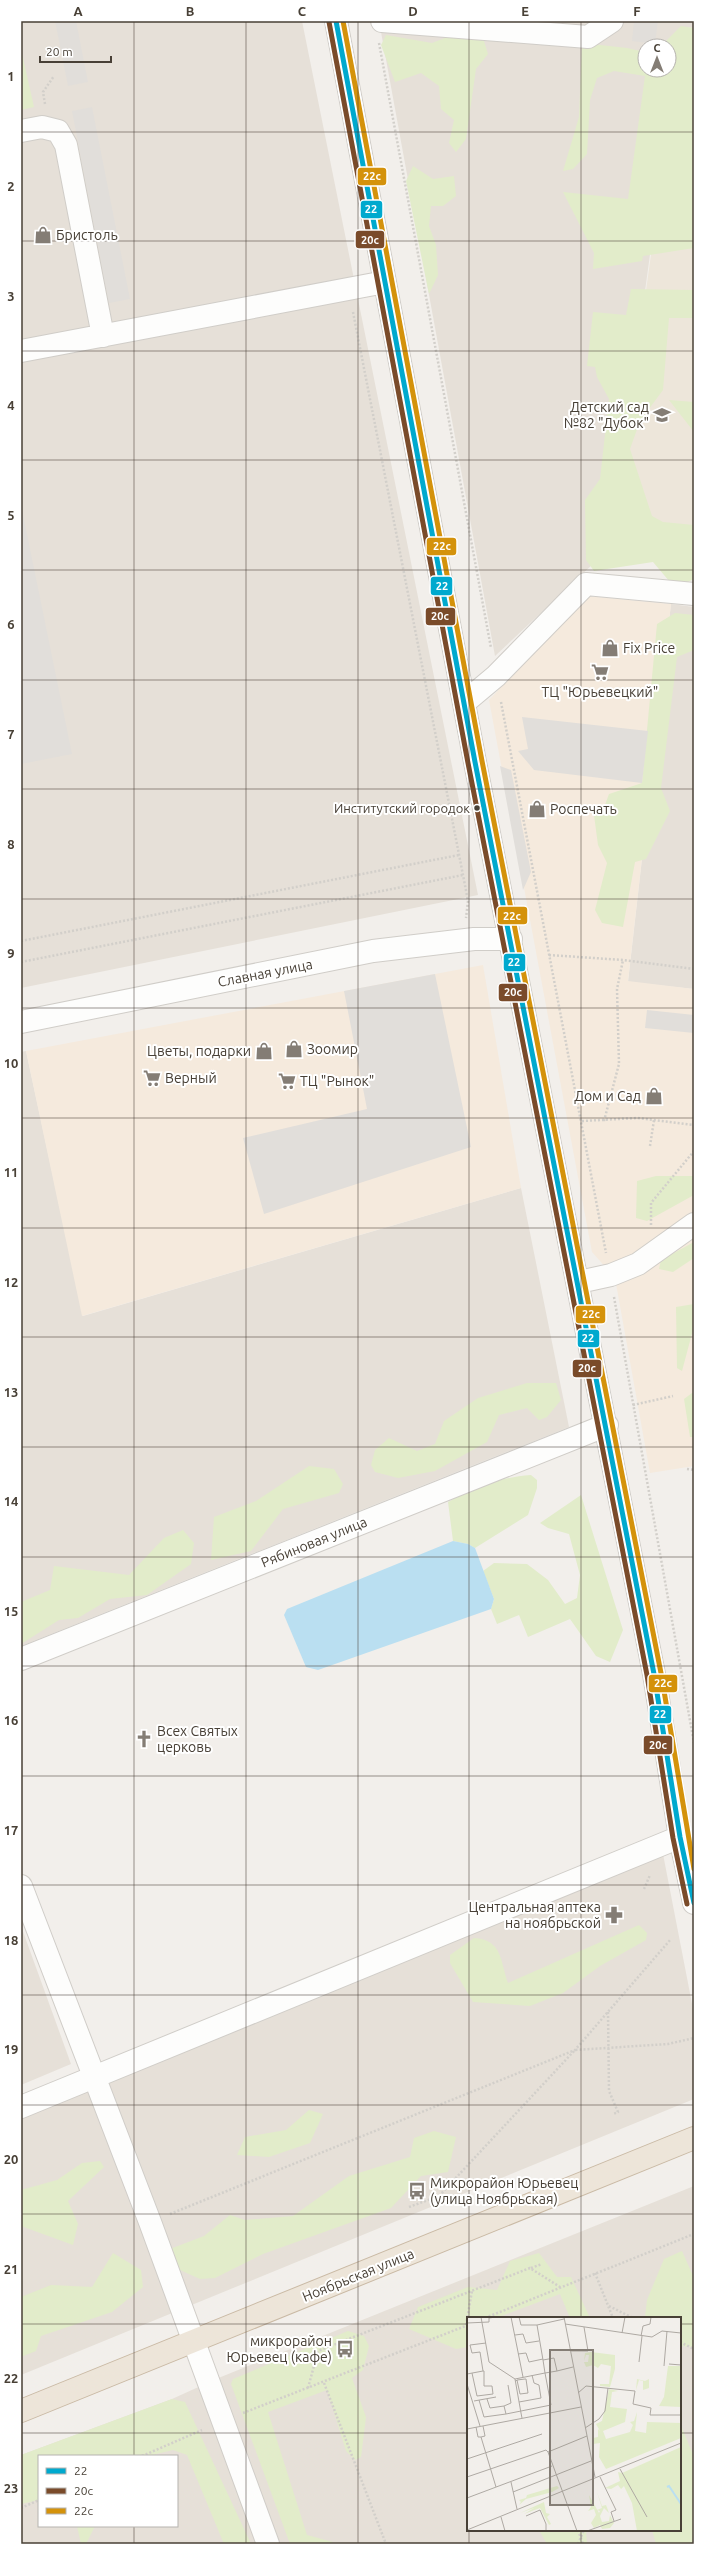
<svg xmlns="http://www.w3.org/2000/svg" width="715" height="2565" font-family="Ubuntu,sans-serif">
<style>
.residential{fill:#e6e0d8;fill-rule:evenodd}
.commercial{fill:#f5eadd}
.education{fill:#ede6da}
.green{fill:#e2ecca}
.parking{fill:#e1deda}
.water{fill:#badff1}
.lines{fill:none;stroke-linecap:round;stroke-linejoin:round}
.minor-casing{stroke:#d0cdc8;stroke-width:24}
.highway-casing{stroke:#cabaa5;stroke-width:24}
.path{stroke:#d2cfca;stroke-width:2.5;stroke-dasharray:2 2;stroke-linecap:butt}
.minor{stroke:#fdfdfc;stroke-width:22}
.highway{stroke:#ede5d9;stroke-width:22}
.bus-1-casing{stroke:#fff;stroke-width:8}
.bus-2-casing{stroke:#fff;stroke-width:8}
.bus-3-casing{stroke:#fff;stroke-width:8}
.bus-1{stroke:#00a9ce;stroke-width:5}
.bus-2{stroke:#7a4b2a;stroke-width:5}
.bus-3{stroke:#d4920b;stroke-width:5}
.grid{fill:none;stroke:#484036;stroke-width:1;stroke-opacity:0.55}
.bus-dot{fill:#484036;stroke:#fff;stroke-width:1.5}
.labels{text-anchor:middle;stroke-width:4;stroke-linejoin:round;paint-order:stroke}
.bus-label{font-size:13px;fill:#484036;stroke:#fff;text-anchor:end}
.poi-label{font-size:14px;fill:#484036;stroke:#fff;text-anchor:start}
.street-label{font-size:14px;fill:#484036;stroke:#fff}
.inset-river{fill:none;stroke:#badff1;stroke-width:2}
.inset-road{fill:none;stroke:#aea9a3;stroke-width:1}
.view{fill:#847d75;fill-opacity:0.15;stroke:#847d75;stroke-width:2}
.inset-edge{fill:none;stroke:#484036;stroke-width:2}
.line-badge{stroke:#fff;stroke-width:1.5}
.badge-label{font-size:11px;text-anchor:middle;font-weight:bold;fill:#fff}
.neatline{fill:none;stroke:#484036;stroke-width:1.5}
.grid-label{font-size:13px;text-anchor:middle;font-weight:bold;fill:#484036}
</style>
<rect width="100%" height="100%" fill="#f2efeb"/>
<path class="residential" d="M21,21h281l176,874 -457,93z
M379,21h315v7l-13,-1 -71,521 -115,108zM645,46h24v24h-24z
M671,604l23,3v382l-66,-7z
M26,1051l57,265 438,-128 48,239 -548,219v-594z
M663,1854l31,160v85l-673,276v-260z
M21,1926l50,138 -50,21z
M694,2186v358h-673v-89l151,-56 44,-20zM468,2318h212v212h-212zM39,2456h138v70h-138z"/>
<path class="commercial" d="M586,596l85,8 -43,377 66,8v477l-44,7 -35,-195 -23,-26 -103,-552z
M483,965l38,223 -439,128 -56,-265z"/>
<path class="education" d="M663,169l31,5v387l-84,-13z"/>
<path class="green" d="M681,26l13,2v220l-51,8 -1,5 -49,8 1,-16 -31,-61 65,7 17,-123 -31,-5 -17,7 -7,22 -3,54 -14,15 -10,2 16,-54 3,-74 45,5 18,4v18h24v-24h-8z
M458,33l25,5 5,16 -12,15 -10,70 -10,13 -7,-9 5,-23 -13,-11 -2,-23 -18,-13 -26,9 -14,-37 5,-10 46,8z
M21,49l13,58 -13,3z
M413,166l20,13 21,-3 2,20 -13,10h-12l-2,20 7,19 2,30 -9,19 -23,-113z
M631,289l63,1v28h-25l-6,72 -23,31 -10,28 22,67 11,6 31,3v54l-19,9 -22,-26 -59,9 -8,-11 -1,-60 15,-21 9,-80 -12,-22 -2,-10 -8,-1 6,-54 33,3z
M669,400l25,2v30z
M675,613l19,2v35l-17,7 -16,131 9,23 -24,48 -11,3 -12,65 -21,-4 -7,-13 12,-47 -9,-18 -4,-30 11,-10 4,-11 33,-11 15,-159z
M656,1176h38v19l-47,26 -11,-3 1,-37z
M694,1242v16l-21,14 -14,-3 2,-9z
M694,1304v22l-12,45 -5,-3 -1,-61z
M527,1383h29l5,17 -14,17 -8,3 -12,-12 -28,7 -12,27 -52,29 -37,7 -23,-6 -4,-7 4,-15 14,-12 28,13 18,-7 9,-23 34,-23z
M692,1393l2,1v43h-4l-6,-38z
M309,1466l25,3 9,15 -4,9 -56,16 -32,42 -40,9 3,-43 42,-16z
M531,1475l6,5v8l-9,27 -53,33 -7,-4 -15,-3 -5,-39c30,-16 49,-24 83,-27z
M581,1495l42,135 -13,32 -14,-6 -26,-37 -42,18 -9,-22 -22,9 -6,-15 3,-10 -11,-28 11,-8 33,1 21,16 17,24 12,-6 3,-23 -11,-41 -21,-6 -8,-5z
M183,1530l11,13 -3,21 -44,31 -37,4 -32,19 -19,2 -38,24v-42l29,-12 4,-24 75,9 35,-37z
M639,1925l8,8 -1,7 -46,26 -37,27 -33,13 -57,-4 -23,-39v-8l24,-17c29,2 26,23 34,45z
M309,2110l14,4 -13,29 -41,14 -32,-2 8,-18 41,-7z
M434,2131l22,6 -8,35 -27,4 -30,32 -128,46 -48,24 -15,1 -29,-13 -1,-17 34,-13 26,-21 15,5 48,-4 56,-40 61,-19 4,-19z
M100,2161l4,6 -36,34 10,23 -5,21 -52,-19v-36l36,-10 25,-17z
M682,2251l12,27v69l-14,-1v-28l-35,-1 2,-17 17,-41z
M113,2253l28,17 2,17 -31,25 -71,24 -5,15 -15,6v-60l30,-12 41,2z
M539,2253l18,24h14l19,41h-20l-10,-24 -64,24h-28v29l-12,2 -47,-20 9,-22 50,-20 29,3 13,-29z
M348,2331l16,5 5,10 -6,24 -11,8 14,39 -5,40 -6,3 -9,-9 -19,-61 -59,22 39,123 26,7v2h-43l-59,-160 2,-5z
M172,2399l13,3 66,142h-27l-37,-89 -14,-5 -25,6h-109v44l-18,4v-49z
M680,2423l14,34v87h-38l-4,-14h28z
M77,2526h18l-9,18h-5z
M539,2530h47l1,14h-40z"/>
<path class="parking" d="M55,21h21l12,61 -20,4z
M634,21h24l-3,23 -23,-3z
M92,107l38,192 -21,4 -37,-192z
M21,505l51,249 -51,10z
M522,717l126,14 -6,52 -108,-13 -16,-19 10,-2z
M500,766l11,4 20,102 -8,18z
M435,974l36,173 -207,67 -21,-76 124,-29 -23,-118z
M647,1010l47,5v18l-49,-5z"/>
<path class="water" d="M453,1541l15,3 7,4 19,51 -3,10 -173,61 -12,-3 -22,-52 3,-6z"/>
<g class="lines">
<g class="minor-casing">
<path id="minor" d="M336,21l139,741 179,912 26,163 14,66
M382,21l206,16 24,-16
M21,131l21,-4 16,4 8,14 37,191
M21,351l364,-69
M465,702l31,-26 90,-92 108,10
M21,1022l352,-71 101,-12h37
M579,1282l32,-7 27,-11 56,-40
M21,1659l586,-234
M21,1886l129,336 118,322
M21,2107l659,-270"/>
</g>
<g class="highway-casing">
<path id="highway" d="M21,2411l673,-273"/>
</g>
<path class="path" d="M379,43l112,605
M45,104l-2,-12 11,-16
M353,312l110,563 5,26 -2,17
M501,702l105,551
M21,941l438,-86
M549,955l74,5 71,9
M21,962l442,-87
M582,1121l55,-3 57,7
M604,1121l15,-57 -2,-75 6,-29
M650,1146l4,-26
M651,1225v-22l43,-52
M614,1297l80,446
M633,1405l40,-9
M687,1469l7,1
M644,1889l6,-14
M608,2012l1,79 9,21 -5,2
M409,2207l30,-11 136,-146 93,-6 26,-6
M170,2214l405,-164 96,-111
M531,2268l11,-4
M595,2273l18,45
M609,2306l24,12
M485,2318l209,-84
M466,2325l6,-34
M680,2342l14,7
M324,2383l62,161
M308,2388l10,-37 212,-83 30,19
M243,2413l225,-88
M142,2456l60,-26
M21,2508l18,-8
M578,2530l5,14
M578,2544l6,-14"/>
<use href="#minor" class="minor"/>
<use href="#highway" class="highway"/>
<g class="bus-1-casing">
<path id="bus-1" d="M336,21l139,741 179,912 26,163 14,66"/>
</g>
<g class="bus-2-casing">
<path id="bus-2" d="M329,22l139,741 179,912 26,163 14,66"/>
</g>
<g class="bus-3-casing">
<path id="bus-3" d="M343,21l139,740 179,912 33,196"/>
</g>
<use href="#bus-1" class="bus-1"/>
<use href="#bus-2" class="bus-2"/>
<use href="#bus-3" class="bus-3"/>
</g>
<path class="grid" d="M134,21v2435M246,21v2523M358,21v2523M469,21v2297M581,21v2297M21,132h673M21,241h673M21,351h673M21,460h673M21,570h673M21,680h673M21,789h673M21,899h673M21,1008h673M21,1118h673M21,1228h673M21,1337h673M21,1447h673M21,1557h673M21,1666h673M21,1776h673M21,1885h673M21,1995h673M21,2105h673M21,2214h673M21,2324h447M680,2324h14M21,2433h447M680,2433h14M134,2526v18M469,2530v14M581,2530v14"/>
<defs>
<g id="shop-bare" transform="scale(1.38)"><path d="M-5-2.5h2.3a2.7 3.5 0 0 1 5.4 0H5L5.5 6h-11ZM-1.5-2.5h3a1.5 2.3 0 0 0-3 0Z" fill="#847d75" stroke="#fff" stroke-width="2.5" paint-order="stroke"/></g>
<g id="school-bare" transform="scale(1.38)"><path d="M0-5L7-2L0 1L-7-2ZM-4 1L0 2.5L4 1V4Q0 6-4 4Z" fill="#847d75" stroke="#fff" stroke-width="2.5" paint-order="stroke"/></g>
<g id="supermarket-bare" transform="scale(1.38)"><path d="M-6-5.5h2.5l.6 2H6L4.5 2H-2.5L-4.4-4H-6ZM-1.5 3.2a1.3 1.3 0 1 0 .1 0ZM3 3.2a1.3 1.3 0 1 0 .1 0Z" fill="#847d75" stroke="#fff" stroke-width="2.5" paint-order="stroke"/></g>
<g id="church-bare" transform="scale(1.38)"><path d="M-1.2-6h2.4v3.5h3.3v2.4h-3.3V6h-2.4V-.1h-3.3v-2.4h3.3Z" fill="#847d75" stroke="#fff" stroke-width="2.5" paint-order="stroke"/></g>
<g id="pharmacy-bare" transform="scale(1.38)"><path d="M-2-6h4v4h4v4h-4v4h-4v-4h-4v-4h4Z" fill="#847d75" stroke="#fff" stroke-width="2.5" paint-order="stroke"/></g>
<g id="bus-bare" transform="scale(1.38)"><path d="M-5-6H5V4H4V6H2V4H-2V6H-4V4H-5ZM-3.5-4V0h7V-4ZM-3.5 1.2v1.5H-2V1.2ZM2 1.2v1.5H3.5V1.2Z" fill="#847d75" stroke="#fff" stroke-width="2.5" paint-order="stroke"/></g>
</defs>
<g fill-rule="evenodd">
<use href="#shop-bare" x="43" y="235"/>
<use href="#school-bare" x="662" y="415"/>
<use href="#shop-bare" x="610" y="648"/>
<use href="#supermarket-bare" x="600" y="672"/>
<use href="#shop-bare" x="537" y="809"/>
<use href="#shop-bare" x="294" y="1049"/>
<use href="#shop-bare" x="264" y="1051"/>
<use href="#supermarket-bare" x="152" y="1078"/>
<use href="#supermarket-bare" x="287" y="1081"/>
<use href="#shop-bare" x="654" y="1096"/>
<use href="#church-bare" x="144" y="1739"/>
<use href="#pharmacy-bare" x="614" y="1915"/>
<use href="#bus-bare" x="417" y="2191"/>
<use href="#bus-bare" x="345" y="2349"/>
</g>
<circle class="bus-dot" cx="477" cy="808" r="3.5"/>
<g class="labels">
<g class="bus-label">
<text x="470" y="813">Институтский городок</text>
</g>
<g class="poi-label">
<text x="56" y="240">Бристоль</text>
<text x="649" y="412" text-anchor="end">Детский сад<tspan x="649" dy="16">№82 "Дубок"</tspan></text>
<text x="623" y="653">Fix Price</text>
<text x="600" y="697" text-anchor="middle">ТЦ "Юрьевецкий"</text>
<text x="550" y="814">Роспечать</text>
<text x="307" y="1054">Зоомир</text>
<text x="251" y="1056" text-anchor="end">Цветы, подарки</text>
<text x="165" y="1083">Верный</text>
<text x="300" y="1086">ТЦ "Рынок"</text>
<text x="641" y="1101" text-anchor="end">Дом и Сад</text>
<text x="157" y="1736">Всех Святых<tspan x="157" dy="16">церковь</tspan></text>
<text x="601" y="1912" text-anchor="end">Центральная аптека<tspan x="601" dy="16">на ноябрьской</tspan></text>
<text x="430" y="2188">Микрорайон Юрьевец<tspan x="430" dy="16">(улица Ноябрьская)</tspan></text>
<text x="332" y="2346" text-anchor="end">микрорайон<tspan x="332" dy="16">Юрьевец (кафе)</tspan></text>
</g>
<g class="street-label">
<text transform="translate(265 973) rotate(-11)" y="5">Славная улица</text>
<text transform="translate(314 1542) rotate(-22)" y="5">Рябиновая улица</text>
<text transform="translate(358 2275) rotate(-22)" y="5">Ноябрьская улица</text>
</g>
</g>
<g transform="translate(467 2317)">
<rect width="214" height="214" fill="#f2efeb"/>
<path d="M124,35l24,3v14l-5,18 -10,-1v-2h9l2,-18 -10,-2 -3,4 -5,-3 -7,2 -2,-5h4l1,-7h-3l-2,6 1,-8zM201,49h13v41l-22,-1 5,-9zM170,62l8,2 4,-2v9l-6,2v-9l-4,-1 -3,10zM142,72l9,2 -6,1 -2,15 17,2 -2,13 -22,9 3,8 24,-7 3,-7 -3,-3 4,-1 3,-9 -2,19 11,2 1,-11 34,1v15l-75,31 -7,-12 1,-14 -7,1v-6l5,-1v-8l2,2 -4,-7 6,-3zM214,130v84h-44l-5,-28 -8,-17 -3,3 -3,-4 -7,4 -6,-1 15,-7 -2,-9 4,1zM90,169l2,2 -7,4 -26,7 -7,6 2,-3 -2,-2 7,-2 1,-3zM130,175l5,14 4,-1 3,8 -5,-5 -4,8 2,6 7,-1 1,-6 4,8 -4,5 -8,1 -2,-4 -6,3 -3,-5 5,-8 -2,-6 -6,2 3,-4 -2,-12 10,18 1,-2 -3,-1 5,-2zM77,185l2,11 4,1 -3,3 4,7 -2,1 -9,-17 -16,6 10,-6 -14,5z" fill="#e2ecca"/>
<path class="inset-river" d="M200,170l2,-1 12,18"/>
<path class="inset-road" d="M14,0l8,45 26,17M44,0l12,60M52,0l2,8h16M97,0l31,160M0,6l22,-1v-4l7,-1M98,7l87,13 10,-6 19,2M155,16l3,-16M48,18l8,-1 3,9 13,-2M174,19l2,-10 7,-2 1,-7M104,34h17l-4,-24M51,37l8,-1 3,9 14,-3M76,43l-6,-35 27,-6M172,45l3,-26M202,47l12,1M197,49l3,-35M16,54l-3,-19 -8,1 -2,-8 16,-2M90,54l-3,-13 -11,2 2,13 12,-2 16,-4M0,57l16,-3h1v15h8l1,8 -16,2 -5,-23M48,64h1l1,-1 8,-1h1l2,14 -8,1 -3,-14M0,67l13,42M41,68l3,18 -7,3 2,8 15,-3M111,76l8,-7 49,5 -2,13 18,4 -1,7h31M20,82l3,9 14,-2M12,83l5,17 22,-3M7,84l22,-4M52,85l22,-4 -2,-13 -5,-2 -2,-8M54,94l30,-6 -6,-32 -30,6 6,34 1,5M16,109l2,10 -4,1 15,50M9,110l2,10h3M118,111l14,-9 6,-8 3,-23M0,112l114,-22M81,135l29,79M0,142l75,-25M153,152l27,48M0,160l79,-27 2,2 39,-16M133,160l16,33 -5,2 3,9M44,165l6,27M46,175l78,-31M0,181l85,-32M59,199l14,-6 6,14v7M34,200l4,14M0,213l214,-87M120,214l34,-12"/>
<path class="view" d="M83,33h43v155h-43z"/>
<rect width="214" height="214" class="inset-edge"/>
</g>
<g class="line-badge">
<rect x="357" y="167" width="30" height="19" rx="4" fill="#d4920b"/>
<rect x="360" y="200" width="23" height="19" rx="4" fill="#00a9ce"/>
<rect x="355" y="230" width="30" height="19" rx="4" fill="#7a4b2a"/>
<rect x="426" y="537" width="31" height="19" rx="4" fill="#d4920b"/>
<rect x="430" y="576" width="23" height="20" rx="4" fill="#00a9ce"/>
<rect x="425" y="607" width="31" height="19" rx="4" fill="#7a4b2a"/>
<rect x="497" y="906" width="31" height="19" rx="4" fill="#d4920b"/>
<rect x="503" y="953" width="23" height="19" rx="4" fill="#00a9ce"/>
<rect x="498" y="983" width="30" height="19" rx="4" fill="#7a4b2a"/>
<rect x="575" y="1305" width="31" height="19" rx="4" fill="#d4920b"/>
<rect x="577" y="1329" width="23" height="19" rx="4" fill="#00a9ce"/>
<rect x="572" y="1359" width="30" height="19" rx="4" fill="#7a4b2a"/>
<rect x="648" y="1674" width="30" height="19" rx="4" fill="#d4920b"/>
<rect x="649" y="1705" width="23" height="19" rx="4" fill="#00a9ce"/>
<rect x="643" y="1735" width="30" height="20" rx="4" fill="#7a4b2a"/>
</g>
<g class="badge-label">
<text x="372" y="180">22c</text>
<text x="371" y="213">22</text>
<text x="370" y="244">20с</text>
<text x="442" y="550">22c</text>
<text x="442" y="590">22</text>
<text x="440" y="620">20с</text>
<text x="512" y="920">22c</text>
<text x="514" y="966">22</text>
<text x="513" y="996">20с</text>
<text x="591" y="1318">22c</text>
<text x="588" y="1342">22</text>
<text x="587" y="1372">20с</text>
<text x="663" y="1687">22c</text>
<text x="660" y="1718">22</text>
<text x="658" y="1749">20с</text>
</g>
<rect width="715" height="2565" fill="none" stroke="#ffffff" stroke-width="44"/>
<rect x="38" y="2455" width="140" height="72" fill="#ffffff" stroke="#b6b3af"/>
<rect x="46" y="2468" width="20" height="6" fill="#00a9ce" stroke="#b6b3af"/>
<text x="74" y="2475" font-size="12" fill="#484036">22</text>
<rect x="46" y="2488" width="20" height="6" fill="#7a4b2a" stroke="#b6b3af"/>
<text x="74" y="2495" font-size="12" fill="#484036">20с</text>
<rect x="46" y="2508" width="20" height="6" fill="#d4920b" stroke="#b6b3af"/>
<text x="74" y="2515" font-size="12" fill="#484036">22c</text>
<g transform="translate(657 58)"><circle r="19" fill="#ffffff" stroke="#b6b3af"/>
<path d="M0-3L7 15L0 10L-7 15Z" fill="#847d75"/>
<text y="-6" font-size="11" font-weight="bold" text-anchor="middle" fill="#484036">С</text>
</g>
<path d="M40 56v6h71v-6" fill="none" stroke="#484036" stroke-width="2"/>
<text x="46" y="56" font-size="12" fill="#484036" stroke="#ffffff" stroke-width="3" paint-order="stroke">20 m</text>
<rect x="22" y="22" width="671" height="2521" class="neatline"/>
<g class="grid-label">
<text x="78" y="16">A</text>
<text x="190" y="16">B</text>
<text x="302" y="16">C</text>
<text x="413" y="16">D</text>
<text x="525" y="16">E</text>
<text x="637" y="16">F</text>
<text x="11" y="81">1</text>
<text x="11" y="191">2</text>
<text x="11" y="301">3</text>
<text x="11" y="410">4</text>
<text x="11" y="520">5</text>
<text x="11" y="629">6</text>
<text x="11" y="739">7</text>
<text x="11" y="849">8</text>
<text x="11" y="958">9</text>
<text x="11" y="1068">10</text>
<text x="11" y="1177">11</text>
<text x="11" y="1287">12</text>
<text x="11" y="1397">13</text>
<text x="11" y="1506">14</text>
<text x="11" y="1616">15</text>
<text x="11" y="1725">16</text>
<text x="11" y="1835">17</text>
<text x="11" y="1945">18</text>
<text x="11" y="2054">19</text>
<text x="11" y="2164">20</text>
<text x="11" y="2274">21</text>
<text x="11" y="2383">22</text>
<text x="11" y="2493">23</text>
</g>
</svg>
